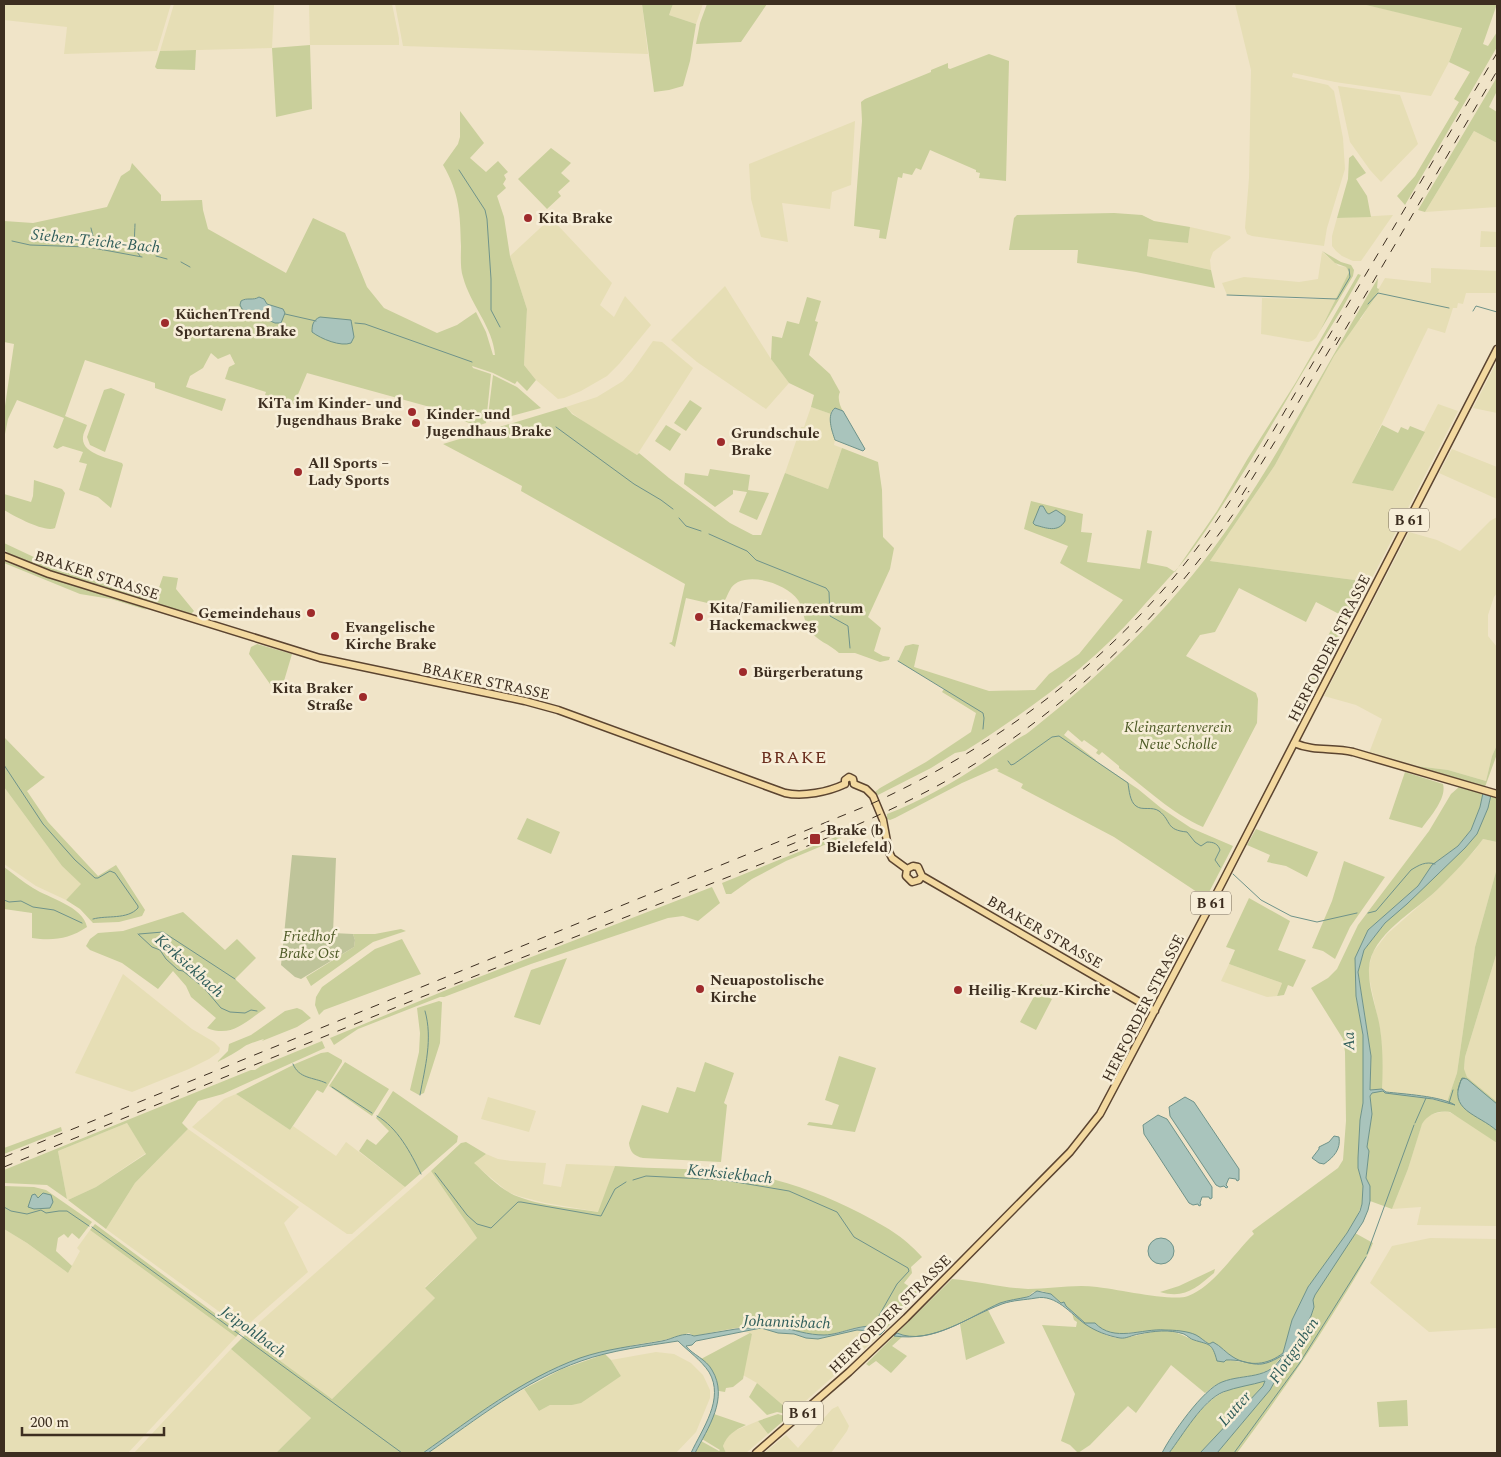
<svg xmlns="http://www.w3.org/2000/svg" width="1501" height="1457" font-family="Spectral,serif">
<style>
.farmland{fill:#e6deb5}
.green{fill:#c9cf9b;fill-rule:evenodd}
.cemetery{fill:#bfc49a}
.water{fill:#a9c4bc;stroke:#6f938a}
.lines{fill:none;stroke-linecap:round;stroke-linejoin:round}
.stream{stroke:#6f938a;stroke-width:1}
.major-casing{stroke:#5b4430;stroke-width:9}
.major{stroke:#f3d9a0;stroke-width:6}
.rail{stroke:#3d2e20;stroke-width:1;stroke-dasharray:9 9;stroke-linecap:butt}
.poi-dot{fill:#9e2a2b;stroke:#f7eed8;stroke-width:2}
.labels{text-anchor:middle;stroke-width:5;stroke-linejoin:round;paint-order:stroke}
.shield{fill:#f7eed8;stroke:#756857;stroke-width:1}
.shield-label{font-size:14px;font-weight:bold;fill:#3d2e20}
.poi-label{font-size:15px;font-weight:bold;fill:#3d2e20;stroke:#f7eed8;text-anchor:start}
.street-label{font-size:15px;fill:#3d2e20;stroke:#f7eed8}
.park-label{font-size:15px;font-style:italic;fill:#4d5a26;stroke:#f7eed8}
.water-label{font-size:16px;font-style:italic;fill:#2f5d5a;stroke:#f7eed8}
.quarter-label{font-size:18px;letter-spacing:1px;fill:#6b2e1e;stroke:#f7eed8}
</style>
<rect width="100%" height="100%" fill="#f0e4c8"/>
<path class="farmland" d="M4,4h167l-14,47 -93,3 3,-27 -63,-7z
M174,4h218l7,34v7h-89l-1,-40h-35l-2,43 -112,3z
M395,4h247l6,50 -245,-8z
M673,4h30l-7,20 -27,-9z
M1235,4h127l100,23 -13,35 -18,34 -96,-14 -42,-9 -1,4 36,8 6,6 9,47 2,31 -18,59 -3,18 -72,-10 -5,-2 -2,-6 4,-50 2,-108z
M1338,86l62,9 18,49 -37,38 -11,-12 -20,-28z
M855,121l-4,64 -19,7 -2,17 -48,-6 6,39 -27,-5 -10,-38 -2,-35z
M1474,131l23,12v64l-72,5z
M1393,215l-32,46h-8l-11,-5 -6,-5 -4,-5v-10l5,-18z
M551,218l61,65 -12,22 14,12 11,-21 26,29 -32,39 -12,12 -26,15 -17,7 -6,1 -22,-19 -12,-15 3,-56 -17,-53z
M1190,227l40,9 1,2 -18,14 -3,8 1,10 -64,-14 2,-18 39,5z
M1481,231l16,1v15h-17z
M1322,252l17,14 7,1 3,5 -29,59 -4,7 -4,3 -4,1 -47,-8 1,-36 42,1 29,-1 -106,-3 -5,-12 22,-6 55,5 19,-3z
M1431,268l66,3v22h-31l-3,11 -5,-1 -1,5h-4l-8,25 -17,-5 -75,155 40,8 45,-87 20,7 -88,171 -160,-21 65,-96 59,-109 25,-37h2l24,-41 46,5z
M725,286l46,73 18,24 -23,26 -69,-47 -26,-22z
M653,341l9,1 31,26 -56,87 -46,-28 -19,-14 -6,-6 31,-10 26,-16 9,-10z
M1497,361v52l-24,-5 15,-29z
M811,407l20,7v11l4,15 -1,5 8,3 -14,41 -43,-16 16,-46h3z
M1452,449l45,18v32l-58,-26z
M1497,517v76l-3,4 -6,18v21l9,11v98l-5,11 -6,25 -38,-11 -32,-4 -47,-13 13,-34 -26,-14 -32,-9 85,-164 28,8 23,11 30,-30z
M4,787l58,79 20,18 -16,16 -30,-14 -32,-22z
M1483,839l14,3v26l-22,79 -18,126 -10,29 -25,-6 -36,-4 -4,-3v-36l-2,-24 -11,-52v-11l4,-14 14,-18 49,-43 39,-41z
M1497,952v150l-30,-25 -3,-7 1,-13z
M1229,964l53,19 -5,13 -10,1 -46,-16z
M123,974l69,55 22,13 6,6 -1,4 -10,7 -20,10 -57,23 -57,-19z
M236,1094l54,36 3,-4 43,30 10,-14 59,45 -53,47h-5l-155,-107 32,-28z
M488,1097l48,14 -7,21 -48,-13z
M1447,1111l19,10 31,22v83l-80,-1 4,-18 -29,2 16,-40 14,-46 3,-5 7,-4z
M127,1123l19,30 -50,34 -28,13 -1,-1 -9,-48z
M188,1129l111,78 -15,16 24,49 -65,57 -137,-100 29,-46z
M486,1154l12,5 13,2 35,2 -3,21 18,3 5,-23 49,2 -16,46 -54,-9 -27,-7 -10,-4 -35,-29z
M431,1171l46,67 -52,49 10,11 -103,101 -87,-64z
M4,1229l23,14 41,30 12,-22 -3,-3 13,-18 146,107 -108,116h-124z
M1430,1238l67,1v89l-68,4 -59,-49 22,-37z
M761,1328l45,9 51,-7 14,1 9,4 -88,78 -35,-30 -14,-8 9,-41 -7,-2z
M231,1349l80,69 -35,35h-142z
M656,1352l18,2 17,9 12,12 7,15v8l-14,34 -20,21h-248l74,-52 22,-12 15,22 11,-6h22l49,-29 -10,-16z
M838,1406l11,20 -2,5 -16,22h-67l22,-18 12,13 34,-39z
M758,1421l10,13 -22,19h-20l-3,-7 2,-6 7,-8z"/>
<path class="green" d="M642,4h31l-4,11 27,9 -6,37 -7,25 -14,4 -15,2z
M707,4h60l-26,38 -45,2 4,-21z
M1362,4h135l-14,40 5,2 9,-14v15l-92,158 -8,-9 18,-20 44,-74 -5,-3 16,-27 -21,-10 13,-34z
M310,45l2,64 -36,8 -4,-69z
M196,50l-1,20 -38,-1 -2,-2 5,-16z
M989,54l20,7 -3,120 -27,-3 1,-5 -4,-1v-2l-46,-20 -9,20 -5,-2 -4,7 -9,-2 -1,5 -4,-1 -12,62 -7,-1 1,-8 -26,-4 8,-105 -1,-19 4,-3 66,-27v-2l17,-7v5l2,1z
M1497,77v14l-8,16 8,5v31l-23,-12 -49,81 -7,-2z
M460,111l24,32 -14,15 16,14 12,-11 10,11 -4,3 2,4 -3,5 3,4 -9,8 7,21 6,39 17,53 -3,56 12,15 -9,11 -10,-10 -2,3 -22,-11 -21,-7 1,2 18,6 -5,49 -9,3 -29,-11v-3l-141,-39 -13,31 -29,-9 1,-3 -41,-13 4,-12 6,-3 -5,-10 -12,5 -7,-6 -8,15 -13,8 -4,11 40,12 -4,12 -67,-23v-5l-70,-23 -20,56 22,9c-1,4 -4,8 -4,12 -2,17 27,21 39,26l1,2 -12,43 -13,-11 -19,-7 8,-26 -8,-2 4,-10 -20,-6 -6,3 -4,-2 11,-29 -47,-18 -9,19 -4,20v-26l10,-69 -10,-2v-121l29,2 74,-16 14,-31 9,-6 2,-7 29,32v6l41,-1 1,10 5,19 78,44 27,-55 32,15 22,54 17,21 53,25 20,-8 19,-13 10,20 7,23h2c-2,-28 -25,-51 -32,-78 -3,-9 -2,-21 -2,-31 -1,-32 -1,-52 -18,-81l15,-21 2,-7zM259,297l8,7 16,5 -2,14h-6l-35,-18 1,-4c6,-4 12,0 18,-4z
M551,148l20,15 -10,10 9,8 -12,11 3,4 -14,13 -29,-30z
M1353,155l13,18 -10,6 11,17 4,21 -34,1 11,-39 1,-21z
M1114,213l28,2 12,6 36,6 -2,16 -39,-4 -2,17 64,14 4,18 -79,-16 -59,-9 1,-13h-69l5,-32 3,-3z
M1322,251l19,11 10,3 3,5 -1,6 -33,55 29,-59 -3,-5 -11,-4z
M1358,274l3,1 -18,32c-17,29 -36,57 -53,87 -31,53 -62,106 -98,156 -16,22 -37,42 -54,62 -49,55 -110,99 -173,139l-10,2 -24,15 -53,27 -3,-3 5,-4 46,-26 45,-30 5,-19 -34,-21 2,-3 -46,-28 7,-15 8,-2 6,1 -5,22 75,24 46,-1 14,-16 30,-20 44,-54 -63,-37 8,-17 -44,-17 7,-28 52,13 -2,18 11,1 -5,29 53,7 7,-39 5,1 -5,32 20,4 8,5 42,-61 31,-53 48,-76z
M1378,278l-1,10 2,1 -1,4 -44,63 -59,109 -65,96 160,21 -46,88 -8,9 -19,35 -5,-6 47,-94 -23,-12 -10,20 -67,-34 -24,44 -15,3 -14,21 70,37 2,6 -1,24 -54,104c-32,-14 -57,-39 -84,-59v-2l-17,-14 -3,3 -3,-2 2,-3 -14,-10 -2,2 -14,-12 -4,5 32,25v1l42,28 23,19 30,20 42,18 -27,52 -92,-61 -93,-49 2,-4 -26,-13 2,-1 -3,-2 -34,15 -67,35 -5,2 -3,-1v-5c45,-17 87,-44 126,-72 5,-4 11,-6 16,-10 80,-63 151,-132 208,-217 51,-76 94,-158 141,-237z
M807,297l14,4 -6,20 3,1 -9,33 21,19 10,18c-3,6 0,14 3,19l-4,-2 -8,2v3l-20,-7 3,-12 -25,-12 -18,-24 1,-23 10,2 5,-17 12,3z
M493,375l24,12 24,21 -51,14 -2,-6z
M111,388l14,6 -20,58 -15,-7 -3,-8 17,-47z
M690,400l12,8 -16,23 -12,-8z
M566,407l6,7 65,41 2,-2 30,25 61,45 23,12h8l24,-62 43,16 14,-41 36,14 4,28 1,47 11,11 -4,21 -22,48 13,11 -7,23 9,5 7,1 -1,3 -9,2 -25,-9h-16c-9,-9 -23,-12 -30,-24 -6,-9 -5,-20 -11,-29 -11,-15 -42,-26 -60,-18 -8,4 -9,11 -13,18l-9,5 -30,-7 -11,49 -6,-4 3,-1 13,-58 -164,-93 1,-5 -79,-42z
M666,425l15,9 -11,17 -15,-10z
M1382,425l16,8 3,-6 7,3 2,-4 15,6 -32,59 -41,-8z
M710,469l40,6 -2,15 21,3 -12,27 -18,-8 8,-20 -14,-2v4l-18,13 -31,-23 1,-11 23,3z
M34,480l28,9 3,4 -10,35c-10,5 -41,-12 -51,-18v-16l27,8 2,-6z
M4,543l51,24 100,32 8,-23 15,2 -2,11 18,22 -4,4 -142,-45 -40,-17 -4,-4z
M4,561l39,15 99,31 5,3 -36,-11 -31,-5 -76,-31z
M257,644l35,10 -8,27 -2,9 -5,4 -28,-40 2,-7z
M4,737l37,38 4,2 -18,14 21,31 50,54 18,-11 29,45 -3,6 -23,6 -26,1 -13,-14 -14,-9 15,-16 -19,-18 -58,-79z
M1497,745v9l-12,33 -69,-21 32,4 38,11 6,-25z
M1405,772l38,12c4,14 -13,33 -21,44l-33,-9z
M1459,787l24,6 -3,14 -9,23 -13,16 -26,19 -14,21 -50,44 -13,28 1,38 7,39v68l-3,17 -2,38v10l5,18 -1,18 -6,15 -19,29 -29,39 -16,33 -9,33c-15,12 -36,15 -52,3 -7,-6 -12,-13 -23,-12l7,7 2,9c29,-2 41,15 67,-7 -19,29 -35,19 -62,29 -6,2 -12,7 -17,11l-34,-28 -35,48 -8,-7 -38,39 -12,8 -8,-8 -9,-4 14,-47 -33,-69 34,2 1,-5 -3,-2 -2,-7c13,11 35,27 52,25 13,-2 26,-7 39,-7 14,0 19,4 30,9 4,1 11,2 15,3l-13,-8 -32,-5 -50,4 -13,-6 -5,-5h-10l-34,-29 -9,-3 -9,1c-6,8 -22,7 -32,11 -28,11 -73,44 -104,30l55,-54c26,2 51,9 76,10 23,0 46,-5 69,-2 19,2 77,15 91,9 26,-10 46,-43 66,-62l-2,-3 86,-63 5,-8 3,-39 -1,-69 -2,-13 -32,-51 17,-10 9,-9 21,-44 71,-94 22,-37z
M1491,795l6,2v45l-14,-3c-13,18 -30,35 -46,51 -22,21 -66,45 -68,78 -1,20 8,41 11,60 3,20 3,41 2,61l-12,1 1,-34 -13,-84 6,-22 21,-27 80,-75c13,-16 22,-33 26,-53z
M527,818l33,14 -9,22 -34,-15z
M858,828l-12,9 -2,-1 -3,2 -55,23 -34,18 -21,15h-5l-4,-11z
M1256,829l62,23 -11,25 -21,-11 -19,-4 3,-7 -23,-10z
M1344,861l41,16 -35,50 -15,32 -12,-8 -11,-3 20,-47z
M4,867c10,7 19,15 29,21 15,10 50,18 54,39 -18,12 -34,14 -55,11v-25l-28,-4z
M1497,868v84l-32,105 -1,12 3,8 30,25v41l-47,-31c-11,-2 -22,2 -28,12l-14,45 -16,40 -22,-8v-15l-4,-8 3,-27 -2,-4 5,-33 -2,-18 4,-5h9l2,2 37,4 27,6 1,-1h-3l10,-29 18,-126z
M712,887l8,16 -22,18 -15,-5 -15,2 -137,46 -87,33h-4l-82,32 -24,16 -4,-7 126,-52z
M1249,898l41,23 -12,29 28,10 -13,27 -5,-2 -4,10 -7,1 5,-13 -53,-19 6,-14 -9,-3z
M183,912l42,38 12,-11 19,19 -21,21 31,29c-21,14 -34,30 -59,20l9,-10 -25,-21 -5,-11 -13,-15 -15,18 -36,-26 -32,-13 -4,-4 4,-7 8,-6 25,-2z
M401,929l5,2 -33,11 -62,44 -5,-9 48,-30 1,-7 -2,-6h22z
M402,939l19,35 -97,36 -5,5 -4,-10 1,-8 6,-10 53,-38z
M567,958l-27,67 -26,-8 17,-47z
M1041,984l10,6 -3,7 4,2 -16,31 -16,-8z
M439,1001l3,1 -2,41 -16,50 -5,2 -9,-5 9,-38 1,-19 -3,-25z
M297,1008l5,2 9,8 -14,9 -35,14 2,-2c-4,1 -18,6 -19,7 -10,7 -17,11 -28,16l11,-11 1,-7 22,-9 34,-24z
M322,1041l3,7 -102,46 -25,7 -16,22 6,6 -53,54 -29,46 -38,-29 28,-13 50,-33 -19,-31 -69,28 9,48 -20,-14 -43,-2v-13l247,-100h4l6,-4z
M328,1052l14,8v2l-19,31 -6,-3 -27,40 -54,-36 59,-30 26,-11z
M839,1056l37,12 -21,64 -48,-7 2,-3 23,3 7,-20 -14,-5z
M345,1062l44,27 -17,27 -43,-30z
M705,1062l29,11 -10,30 3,2 -6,57 -78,-4c-9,-2 -13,-6 -14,-15l13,-38 26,8 9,-26 18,5z
M393,1091l65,45 -1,6 -52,45 -46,-36 8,-12 9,6 13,-14 -13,-13z
M61,1127l1,4 -58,23v-6z
M466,1142l20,12 -12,9c11,10 23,23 36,30 22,12 63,15 88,19l17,-46c42,3 84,2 126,7 41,6 82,21 119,40 26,14 42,22 62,44l-11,10 1,6 -8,10 15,10 -34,37c-15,-10 -41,2 -57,5 -17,2 -33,-6 -49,-8 -28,-4 -58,4 -85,9l-5,-3 -25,7 -30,5 -74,21 -60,33 -77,54h-147l35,-35 -80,-69 14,-14 87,64 103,-101 -10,-10 52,-50 -46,-67 30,-28z
M4,1186l30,1 12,3 46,32 -13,17 -7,-6 -4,5 -4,-4 -6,4 -2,13 16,15 -4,7 -41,-30 -23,-14z
M95,1224l145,108 -4,5 -146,-107z
M1355,1233l18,10c-10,24 -25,46 -39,69 -30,49 -63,95 -97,141h-20l53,-63 41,-74 3,-9 -1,-7 2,-5z
M1215,1269l-1,4c-18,15 -29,26 -54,19l19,-6z
M988,1310l17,33 -39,17 -6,-36z
M750,1333l2,1 -9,45 -10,8 -7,1 -1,4 -6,-1 -7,-21 -11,-11z
M894,1336l8,1 -10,9 15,10 -16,17 -15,-12 -7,5 -3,-2z
M605,1354l6,6 10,16 -40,27 -9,2h-22l-11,6 -15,-22 38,-20z
M1266,1381l-3,5 -63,67h-31c13,-17 30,-46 48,-57 13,-9 33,-11 49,-15z
M757,1383l35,30 -1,2 -14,-3 -10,3 -18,-18z
M1407,1400l1,26 -29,1 -2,-25z
M714,1414l32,11c-11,5 -19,10 -23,21l3,7h-31l6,-12 18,10 1,-1 -18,-11z
M778,1414l10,3 -20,17 -10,-13z"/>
<path class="cemetery" d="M292,855l44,3 -3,75 20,1 2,6 -1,7 -53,32 -6,-2 -14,-12z"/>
<path class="water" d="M259,297l5,2 3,5 16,5 2,4 -4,10h-6l-33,-14 -2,-4 1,-4c6,-4 12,0 18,-4z
M320,317l31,3 3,17 -3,6c-10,4 -30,-4 -39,-11 0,-7 1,-12 8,-15z
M835,408l8,3 22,38 -2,2 -28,-11c-3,-9 -9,-25 0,-32z
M1040,506h3l4,7 2,1 7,-4 9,6v5c-7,12 -19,7 -30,4l-2,-2z
M1483,793l8,2 -3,13 -11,26 -12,14 -58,56 -22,19 -21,27 -6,22 13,84 -1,34 12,-1 4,3c17,2 55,4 69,13l-22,-6 -48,-6 -2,-2 -11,2 -2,3 2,18 -5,33 2,4 -3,27 4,8v15l-2,9 -5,12 -48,73 -2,5 1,7 -3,9 -41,74 -53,63h-17l63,-67 2,-5c-13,4 -29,6 -42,11 -21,9 -40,43 -54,61h-7c9,-18 41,-64 60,-71 23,-9 47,-1 61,-27 -29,18 -30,4 -57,5l-2,2 -7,-1c-5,-19 -8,-16 -23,-21 -4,-1 -6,-4 -10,-6 -15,-5 -30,-3 -45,0 -7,1 -13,5 -19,4 -12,-2 -25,-7 -35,-14 -14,-10 -29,-30 -49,-26 -11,2 -23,2 -34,6 -37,14 -65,38 -108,32l3,-3c31,14 76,-18 103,-30 9,-3 18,-4 27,-6 4,-1 6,-4 10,-6l14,3 10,9 3,-1 2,4 19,17h10c19,20 47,5 70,7 9,0 23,1 31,5 4,2 8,6 13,9l4,-2c8,4 13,11 20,15 16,10 35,8 50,-4l9,-33 16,-33 39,-54 13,-22 2,-7 1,-18 -5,-18v-10l2,-38 3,-17v-68l-7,-39 -1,-38 13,-28 50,-44 14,-21 26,-19 13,-16 9,-23z
M1462,1078l5,1 30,25v27c-18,-17 -51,-20 -35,-53z
M1185,1097l9,5 45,67v11l-2,1 -1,-2 -7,-1 -3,7 2,2 -2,1 -2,-2 -4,1 -4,-2 -46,-69 -1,-9z
M1158,1115l9,4 45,68v11l-2,1 -1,-2h-7l-2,6 1,2 -2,1 -1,-2 -5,1 -4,-2 -45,-69 -1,-9z
M1334,1136l5,1c2,12 -5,20 -15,27l-5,-1 -7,-5 7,-9v-2l10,-5z
M43,1193l8,2 2,7 -3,6 -16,1 -6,-2 4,-12 3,-1 3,4z
M1148 1251a13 13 0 1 1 26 0a13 13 0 1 1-26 0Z
M778,1326c16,4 30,9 46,9 18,0 44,-16 61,-5l-5,5 -9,-4 -14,-1 -39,9 -12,-1 -12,-4 -16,-1 -17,-5 -65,13 -4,4 -6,1c7,9 20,13 26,24 17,28 -4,58 -17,83h-4c11,-24 34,-54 18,-81 -8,-12 -21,-21 -31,-31 -32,5 -66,9 -97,20 -57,20 -104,58 -153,92h-5c50,-35 99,-74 157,-95 26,-9 54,-12 82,-17 11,-2 22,-10 32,-5l42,-7z"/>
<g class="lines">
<path class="stream" d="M459,170l26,40 2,9 4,60v31l9,17
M135,224c0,10 -3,24 5,32
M91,228l4,16 7,6
M12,241l18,4 58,2 54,10
M156,256l11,3
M181,262l9,5
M1227,295l110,4 13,-22 -1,-8
M1368,304l10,-11 71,15
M1473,311l3,-5 21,6
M285,314l31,7
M355,323l10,1 107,38
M556,427l78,57 27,16 12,9
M679,518l7,8 15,5
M709,534l38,17 9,9 70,28 3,4 1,24 18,10 2,22
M898,661l85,52 1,5 -1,11
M1008,761l3,4 3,-1 38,-27 7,-1 69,47c1,7 2,19 8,23 6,5 16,0 23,5 13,10 6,19 28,21l8,10 6,4 6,-4c7,0 11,2 13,8l-5,10 5,7
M4,765l39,59 32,36 20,18h3l12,-7 5,2 23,33v2c-11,12 -31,7 -45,11
M1233,874l28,26 30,16 26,6 40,-9
M4,900l5,2 12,-1 12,6 21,3 28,13
M1368,913l8,-2 35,-41c8,-5 15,-9 24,-6
M138,934l14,13 8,3 6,9 12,11 5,1 21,17 17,20 9,4 15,1 6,-3 6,1
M139,934l24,-2 72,47
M293,1064c6,15 20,13 33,19
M332,1087l40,26
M1458,1090l3,-10 3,-2
M420,1095c5,-28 13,-56 5,-84
M1449,1103l4,-13
M377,1116c20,11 34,37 44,58
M1415,1123l11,-25
M435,1173l32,42 10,9 14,4 27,-26h3l80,14 14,-27 11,-7
M633,1180l13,-4 78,4 65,11 48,21 17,25 54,31 1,3 -12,13 -25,44
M4,1207l7,4 16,3 14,-4 5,3 13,-2h8l22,15
M92,1227l310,226
M1367,1254l47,-129
M1234,1453l65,-89 67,-107"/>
<g class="major-casing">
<path id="major" d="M4,556l45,18 271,84 205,43 33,9 227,83c18,4 43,-1 60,-9
M1294,743c21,9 38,4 59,9l144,42
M845,784v-4l4,-3 4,2 1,5
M854,784l12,5 7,7 10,24 6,32 3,6 15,11
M907,869l-1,7 6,6 7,-2 3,-4
M907,869l6,-3 5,1 4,9
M922,876l233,135
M756,1453l93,-81 57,-54 164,-166 30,-38 121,-229 276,-536"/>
</g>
<use href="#major" class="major"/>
<path class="rail" d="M1336,345l161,-274
M1242,495l37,-60 58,-98
M787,846l42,-17
M4,1157l867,-353c136,-62 256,-155 342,-278 40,-57 74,-120 110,-180 58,-97 116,-195 174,-293
M4,1167l410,-167 401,-157c45,-19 90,-39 133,-63 123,-71 223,-171 301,-289"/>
</g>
<g class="poi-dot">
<circle cx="528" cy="218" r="5"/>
<circle cx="165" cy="323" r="5"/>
<circle cx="412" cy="412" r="5"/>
<circle cx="416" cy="423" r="5"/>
<circle cx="721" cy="442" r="5"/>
<circle cx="298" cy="472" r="5"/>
<circle cx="311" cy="613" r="5"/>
<circle cx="699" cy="617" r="5"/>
<circle cx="335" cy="636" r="5"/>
<circle cx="743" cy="672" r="5"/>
<circle cx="363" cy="697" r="5"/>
<rect x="809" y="833" width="12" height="12" rx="2.5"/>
<circle cx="700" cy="989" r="5"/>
<circle cx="958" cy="990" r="5"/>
</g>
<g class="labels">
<g class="shield">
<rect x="1389" y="508.5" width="40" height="23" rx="4"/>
<rect x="1191" y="891.5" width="40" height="23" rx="4"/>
<rect x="783" y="1401.5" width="40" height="23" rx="4"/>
</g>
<g class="shield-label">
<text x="1409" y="525">B 61</text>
<text x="1211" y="908">B 61</text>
<text x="803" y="1418">B 61</text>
</g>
<g class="poi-label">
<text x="538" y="223">Kita Brake</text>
<text x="175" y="319">KüchenTrend<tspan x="175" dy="17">Sportarena Brake</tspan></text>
<text x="402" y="408" text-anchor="end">KiTa im Kinder- und<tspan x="402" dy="17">Jugendhaus Brake</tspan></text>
<text x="426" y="419">Kinder- und<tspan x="426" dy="17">Jugendhaus Brake</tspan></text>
<text x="731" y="438">Grundschule<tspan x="731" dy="17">Brake</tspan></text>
<text x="308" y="468">All Sports –<tspan x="308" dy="17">Lady Sports</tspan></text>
<text x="709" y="613">Kita/Familienzentrum<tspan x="709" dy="17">Hackemackweg</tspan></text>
<text x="301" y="618" text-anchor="end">Gemeindehaus</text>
<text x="345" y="632">Evangelische<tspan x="345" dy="17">Kirche Brake</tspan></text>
<text x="753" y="677">Bürgerberatung</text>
<text x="353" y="693" text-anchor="end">Kita Braker<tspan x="353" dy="17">Straße</tspan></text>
<text x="826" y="835">Brake (b<tspan x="826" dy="17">Bielefeld)</tspan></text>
<text x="710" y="985">Neuapostolische<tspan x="710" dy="17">Kirche</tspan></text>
<text x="968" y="995">Heilig-Kreuz-Kirche</text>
</g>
<g class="street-label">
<text transform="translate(97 575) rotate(18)" y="5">BRAKER STRASSE</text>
<text transform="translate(1329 648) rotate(-63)" y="5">HERFORDER STRASSE</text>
<text transform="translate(486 681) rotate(12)" y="5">BRAKER STRASSE</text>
<text transform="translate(1045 932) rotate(30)" y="5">BRAKER STRASSE</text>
<text transform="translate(1143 1008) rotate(-63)" y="5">HERFORDER STRASSE</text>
<text transform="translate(890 1314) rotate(-44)" y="5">HERFORDER STRASSE</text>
</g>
<g class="park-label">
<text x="1178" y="732">Kleingartenverein<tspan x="1178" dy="17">Neue Scholle</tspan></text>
<text x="309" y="941">Friedhof<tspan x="309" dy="17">Brake Ost</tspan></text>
</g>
<g class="water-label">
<text transform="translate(96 240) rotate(6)" y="6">Sieben-Teiche-Bach</text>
<text transform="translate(190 965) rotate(42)" y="6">Kerksiekbach</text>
<text transform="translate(1348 1041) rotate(-92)" y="6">Aa</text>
<text transform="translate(730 1173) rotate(6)" y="6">Kerksiekbach</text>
<text transform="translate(787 1321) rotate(2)" y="6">Johannisbach</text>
<text transform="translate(254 1331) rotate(36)" y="6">Jeipohlbach</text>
<text transform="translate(1293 1350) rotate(-56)" y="6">Flottgraben</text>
<text transform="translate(1234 1408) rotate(-48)" y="6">Lutter</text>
</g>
<g class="quarter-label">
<text x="794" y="763">BRAKE</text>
</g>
</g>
<rect width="1501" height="1457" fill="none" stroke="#3d2e20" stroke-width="10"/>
<path d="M22 1427v8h142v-8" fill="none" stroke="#3d2e20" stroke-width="2.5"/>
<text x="30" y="1427" font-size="15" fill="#3d2e20" stroke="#f7eed8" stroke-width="4" paint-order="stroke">200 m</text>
</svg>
